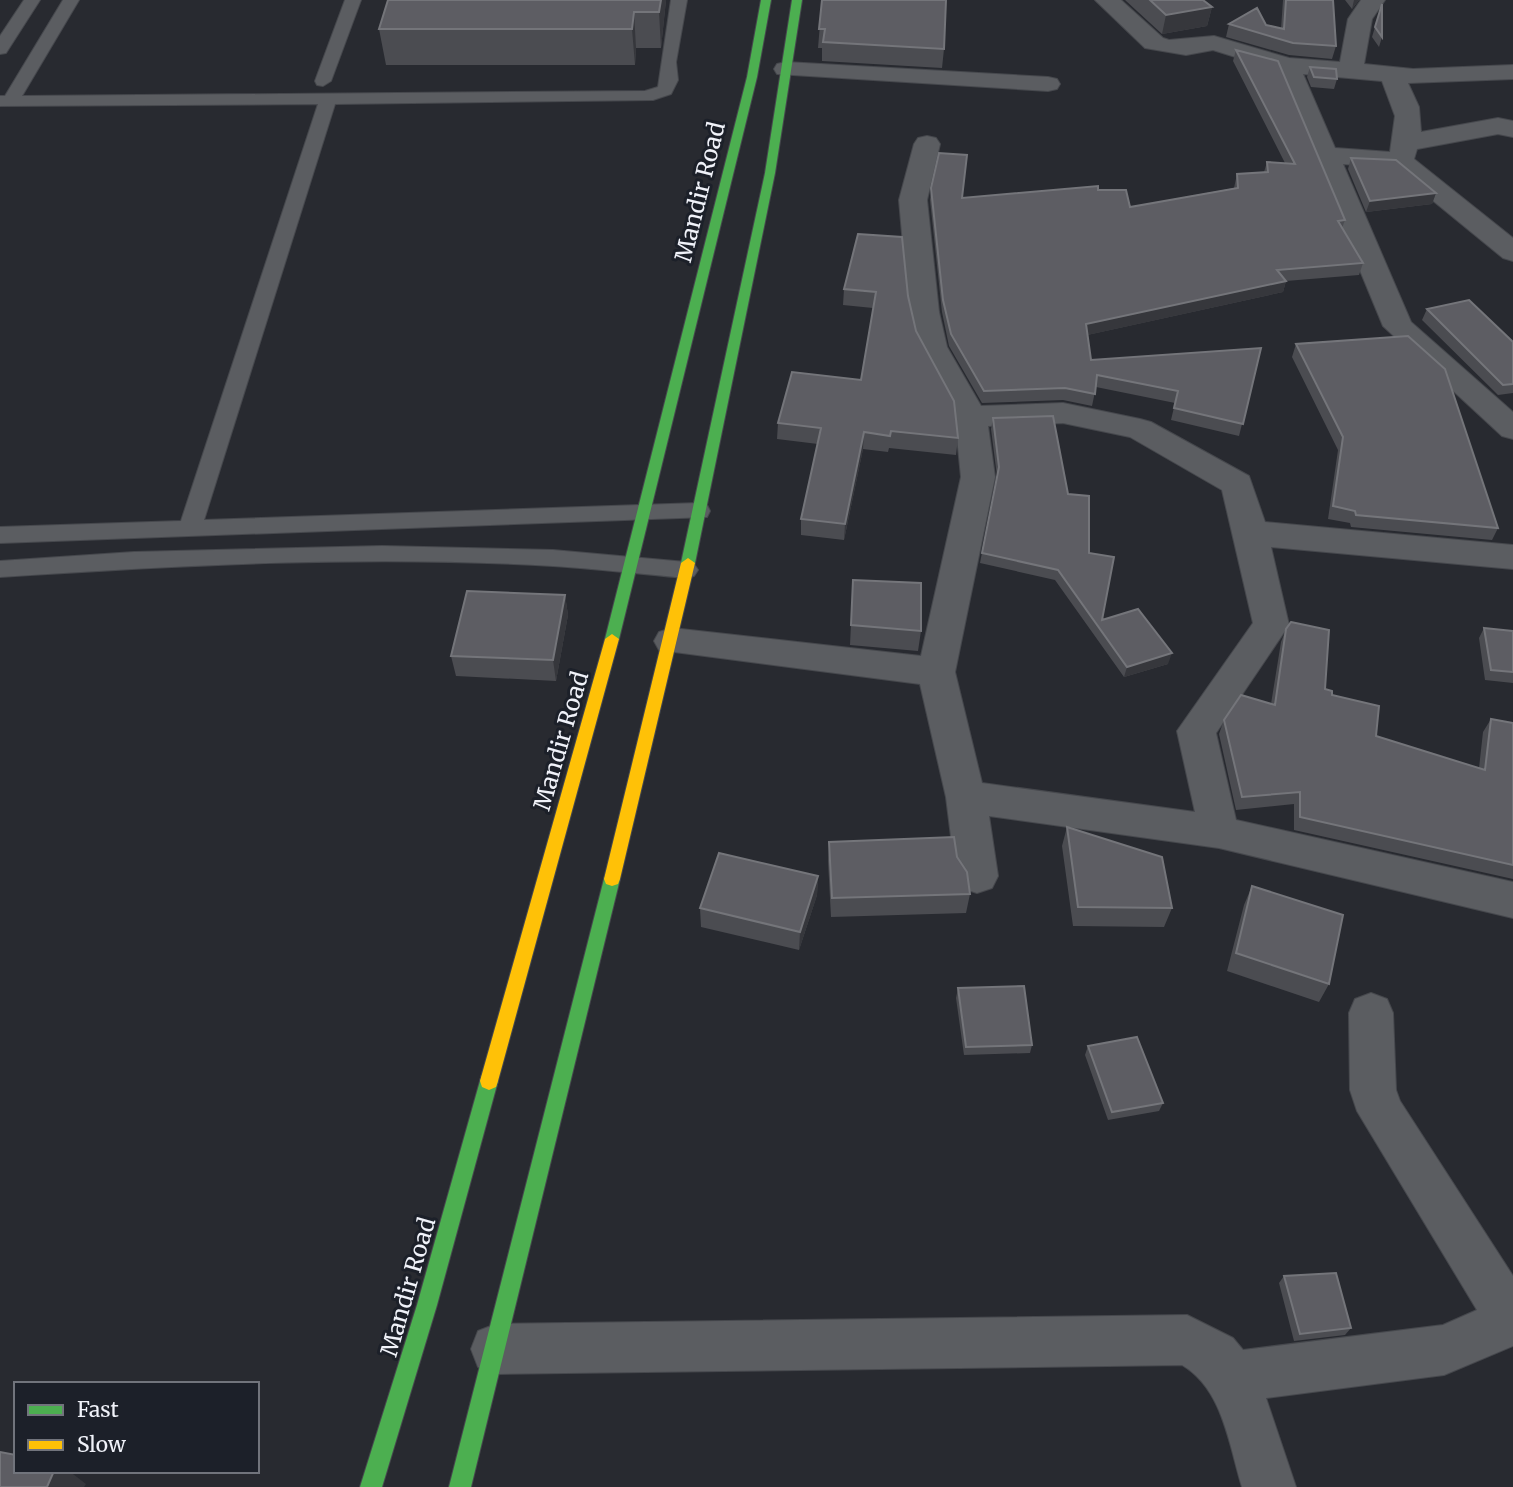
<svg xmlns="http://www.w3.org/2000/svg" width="1513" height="1487" font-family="Merriweather,serif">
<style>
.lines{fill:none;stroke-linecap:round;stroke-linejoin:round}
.lane-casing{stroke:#46484d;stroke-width:2}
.street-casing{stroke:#46484d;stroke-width:2}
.fast-casing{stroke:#46484d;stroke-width:2}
.slow-casing{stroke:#46484d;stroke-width:2}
.lane{fill:#5b5d61;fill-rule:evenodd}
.street{fill:#5b5d61;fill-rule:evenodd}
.fast{fill:#4caf50;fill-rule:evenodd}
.slow{fill:#ffc107;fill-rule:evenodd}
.wall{fill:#4b4c51}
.shaded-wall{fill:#36373c}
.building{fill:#5d5d63;stroke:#74757a;stroke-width:2}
.labels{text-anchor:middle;stroke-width:6;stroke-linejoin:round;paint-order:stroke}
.street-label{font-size:23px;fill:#f0f2f9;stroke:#1c2029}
</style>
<rect width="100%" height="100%" fill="#282a30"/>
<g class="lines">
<g class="lane-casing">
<path id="lane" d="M24,0h16l-34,53 -6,1v-18z
M63,0h16l-57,96 623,-5 13,-4 13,-87h16l-11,62 2,18 -7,14 -18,6 -318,4 -131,416 495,-17 8,2 3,6 -3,6 -707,26v-16l181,-6 137,-417 -318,2v-10h5z
M345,0h16l-30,81 -8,5 -6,-1 -2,-4z
M382,546l171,4 133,12 8,2 4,6 -4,6 -8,2c-44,-4 -88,-9 -133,-12 -183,-11 -370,-1 -553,11v-16l134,-9z"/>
</g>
<g class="street-casing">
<path id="street" d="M1095,0h26l42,38 6,2 45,-4 75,22 51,4 8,-43 13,-19h24l-13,19 -8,45 49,5 100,-4v14l-105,4 11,24 2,25 77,-14 15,3v16l-15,-3 -81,15 -3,10 99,79v23l-10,-3 -110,-90 -50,-4 68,158 102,90v27l-11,-3 -119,-110 -106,-256 -64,-20 -27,5 -41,-7zM1303,74l79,7 13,35 -5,36 -55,-4z
M786,62l262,15 9,2 3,5 -3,5 -9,2 -271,-17 -3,-5 3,-5z
M927,136l9,2 4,6 -13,56 12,112 8,35 34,59 82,-3 77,16 11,3 98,54 16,46 248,23v24l-242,-22 18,78 -73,108 20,87 277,62v36l-294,-70 -230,-32 9,60 -6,12 -15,5 -15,-5 -6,-12 -10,-79 -26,-113 -261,-34 -5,-9 5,-9 13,-4 249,28 40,-179 -6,-60 -38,-70 -8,-35 -10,-112 15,-56 4,-6zM1063,423l67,14 92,53 31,133 -76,108 18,81 -213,-29 -27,-111 40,-195 -7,-51z
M1371,993l16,6 6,14 3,77 4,11 113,175v70l-69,29 -178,23 30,89h-54c-13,-42 -19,-98 -60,-122l-686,9 -18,-7 -7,-18 7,-18 18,-7 691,-9 46,23 10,12 200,-25 34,-15 -120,-199 -7,-21 -1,-77 6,-14z"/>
</g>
<g class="fast-casing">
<path id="fast" d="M761,0h10l-14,77 -138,562 -7,5 -7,-5 142,-562z
M792,0h10l-27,173 -80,390 -7,5 -7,-5 84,-390z
M612,872l6,2 2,5 -149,608h-22l155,-608 2,-5z
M489,1072l7,3 2,6 -61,224 -55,182h-22l57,-182 63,-224 2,-6z"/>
</g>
<g class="slow-casing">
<path id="slow" d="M688,558l7,5 -75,316 -2,5 -6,2 -6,-2 -2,-5 77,-316z
M612,634l7,5 -121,442 -2,6 -7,3 -7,-3 -2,-6 125,-442z"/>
</g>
<use href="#lane" class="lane"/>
<use href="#street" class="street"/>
<use href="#fast" class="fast"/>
<use href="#slow" class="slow"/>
</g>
<path class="wall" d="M388,0h278l-5,48h-25l-1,17h-249l-7,-36z
M822,0l122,49 -2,19 -120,-7v-13h-4z
M1125,0h78l9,7 -5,19 -45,8z
M1283,0h50l3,46 -4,13 -43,-4 -63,-18 3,-13 37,1 15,4z
M1345,0h14l-7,9z
M1382,4v33l-3,10 -7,-10z
M1236,50l109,170 -3,8 21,35 -4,12 -73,6 -3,11 -196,43 4,25 170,-12 -22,88 -68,-16 4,-17 -79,-16 -4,19 -29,-6 -81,3 -33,-57 -7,-34 -12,-112 1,-12 31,10 136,-8 32,17 104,-19 3,-14 27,-2 3,-10 18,1 -52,-102z
M1310,67l27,12 -3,10 -23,-2 -4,-10z
M1351,158l85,35 -4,11 -66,8 -18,-43z
M844,289l64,7 8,35 42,107 -2,17 -67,-7 -1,4 -25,-3 -19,91 -43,-5v-16l17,-75 -41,-5 1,-16 83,-43 12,-72 -30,-3z
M1427,309l86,33v51l-15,2 -76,-75z
M1296,344l202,184 -6,12 -141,-13 -1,-4 -22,-4 10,-69 -46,-93z
M993,418l75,76 21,59 13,67 66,44 -44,13 -69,-97 -75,-17 17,-87 -6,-47z
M853,580l68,51 -3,20 -68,-6z
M565,595l3,20 -12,66 -100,-5 -5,-20z
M1484,628l29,3v52l-28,-3 -6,-42z
M1286,629l39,60 51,47 103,32 4,-36 8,-13 22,4v156l-219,-49v-26l-58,6 -17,-76 5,-14 47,-16 10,-62z
M1067,827l105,81 -8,19 -91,-1 -11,-80z
M829,842l128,15 13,37 -4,19 -135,4 -3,-56z
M818,876l-1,19 -18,55 -98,-23 -1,-19z
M1252,886l77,98 -10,18 -92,-31 17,-66z
M958,988l74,57 -2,8 -66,2 -8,-57z
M1088,1046l75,57 -4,8 -51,9 -23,-65z
M1284,1276l67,52 -6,7 -51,6 -15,-58z"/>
<path class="shaded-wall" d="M661,0h5l-5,48 -2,-36z
M1354,0h5l-7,9z
M1212,7l-5,19 -45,8 4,-19z
M634,12l2,36 -1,17 -3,-36z
M1436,193l-4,11 -66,8 4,-11z
M1286,281l-3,11 -200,44 3,-12z
M864,432l-1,17 -19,91 1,-16z
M565,595l3,20 -12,66 -3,-21z
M1172,653l-4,11 -44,13 3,-10z
M818,876l-1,19 -18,55 1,-18z
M54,1471h15l17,13 -2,3h-37z"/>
<path class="building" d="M388,0h273l-2,12h-25l-2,17h-253z
M822,0h124l-2,49 -121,-7 2,-13h-6z
M1150,0h53l9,7 -46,8z
M1286,0h47l3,46 -43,-3 -64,-19 28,-16 9,17 18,4z
M1382,4v33l-7,-10z
M1236,50l42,11 67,159 -7,1 25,42 -86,7 9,11 -200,43 5,36 170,-12 -18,76 -69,-16 4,-17 -81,-16 -2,19 -30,-6 -81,3 -33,-57 -8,-34 -12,-112 8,-35 28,2 -5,43 136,-12v4h28l4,17 108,-19 -1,-14 31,-2 -1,-10 28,2z
M1310,67l26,2 1,10 -23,-2z
M1351,158l45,2 40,33 -66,8z
M858,234l44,3 6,59 8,35 38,70 4,37 -67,-7 -1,5 -26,-4 -19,92 -44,-5 20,-91 -43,-5 14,-51 69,8 15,-88 -32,-3z
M1469,300l44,42v42l-10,1 -76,-76z
M1408,336l37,33 53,159 -142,-13 -1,-4 -22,-5 10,-69 -47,-93z
M1053,416l15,78 21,2v57l25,4 -12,63 36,-11 34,44 -45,14 -69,-97 -76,-17 17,-86 -6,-49z
M853,580l68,3v48l-70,-6z
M467,591l98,4 -12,65 -102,-4z
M1291,622l38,8 -4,59 7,2v4l47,11 -3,30 109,34 6,-51 22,4v142l-213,-48v-25l-58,5 -18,-77 17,-25 34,10 11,-76z
M1484,628l29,3v41l-22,-2z
M1067,827l95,30 10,51 -94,-1z
M954,837l3,20 10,15 3,22 -138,4 -3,-56z
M719,853l99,23 -18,56 -100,-24z
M1252,886l91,29 -14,69 -93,-31z
M1024,986l8,59 -66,2 -8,-59z
M1137,1037l26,66 -51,9 -24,-66z
M1336,1273l15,55 -51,6 -16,-58z
M0,1452l16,3v16h38l-7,16h-47z"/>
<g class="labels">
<g class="street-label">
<text transform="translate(700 192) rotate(-76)" y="8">Mandir Road</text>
<text transform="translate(561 741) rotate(-74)" y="8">Mandir Road</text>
<text transform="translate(408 1287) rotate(-74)" y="8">Mandir Road</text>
</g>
</g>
<rect x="14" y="1382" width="245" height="91" fill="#1c2029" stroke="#71747c" stroke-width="2"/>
<rect x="28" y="1405" width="35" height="10" fill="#4caf50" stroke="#71747c" stroke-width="2"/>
<text x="77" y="1417" font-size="21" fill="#f0f2f9">Fast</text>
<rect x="28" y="1440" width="35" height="10" fill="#ffc107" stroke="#71747c" stroke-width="2"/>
<text x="77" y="1452" font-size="21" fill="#f0f2f9">Slow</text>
</svg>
